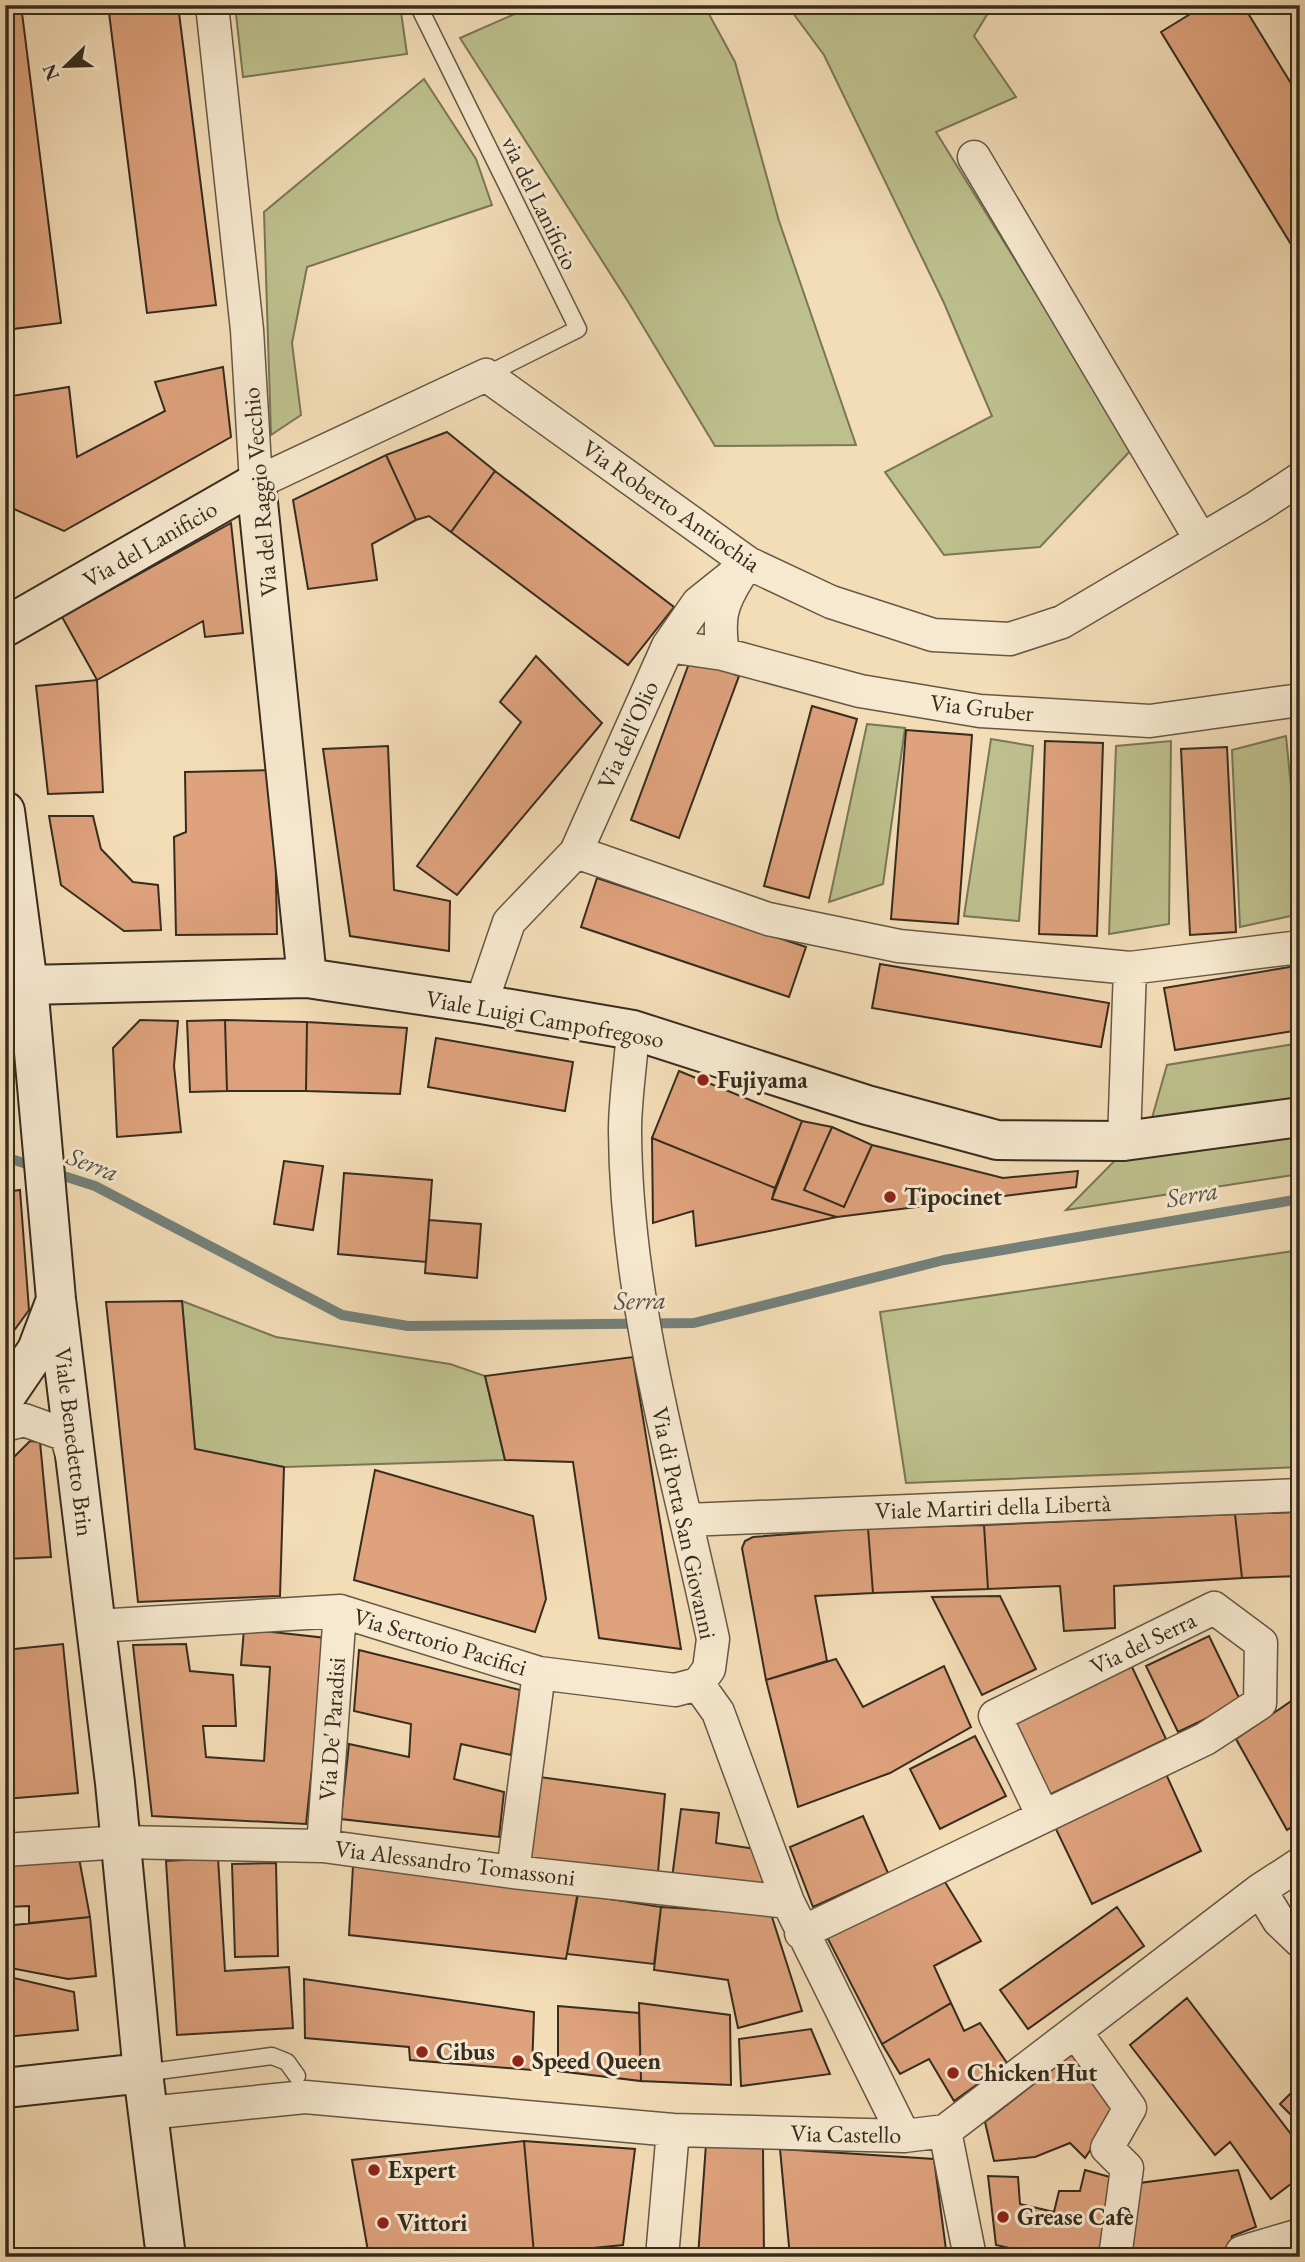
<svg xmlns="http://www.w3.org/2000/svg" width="1305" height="2262" font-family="'EB Garamond',serif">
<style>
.green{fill:#bdc08d;stroke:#7a7656;stroke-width:2}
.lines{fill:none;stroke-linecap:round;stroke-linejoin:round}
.stream{stroke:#74817b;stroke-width:10}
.building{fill:#dea27d;stroke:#362c1f;stroke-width:2}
.lane-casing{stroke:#655845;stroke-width:19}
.street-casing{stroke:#655845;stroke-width:35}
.secondary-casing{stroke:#362c1f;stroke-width:42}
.lane{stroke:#f7e9d0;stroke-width:16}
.street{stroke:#f7e9d0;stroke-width:32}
.secondary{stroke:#f7e9d0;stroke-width:38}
.poi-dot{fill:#8f2418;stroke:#f7e9d0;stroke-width:2.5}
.labels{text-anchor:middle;stroke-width:6;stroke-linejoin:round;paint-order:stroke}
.street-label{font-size:24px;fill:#362c1f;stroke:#f7e9d0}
.poi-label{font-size:24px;font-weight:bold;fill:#362c1f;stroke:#f7e9d0;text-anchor:start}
.water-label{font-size:26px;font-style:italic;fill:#505045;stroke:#f7e9d0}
</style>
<rect width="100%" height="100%" fill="#f3ddb7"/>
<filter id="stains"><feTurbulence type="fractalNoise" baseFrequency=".00286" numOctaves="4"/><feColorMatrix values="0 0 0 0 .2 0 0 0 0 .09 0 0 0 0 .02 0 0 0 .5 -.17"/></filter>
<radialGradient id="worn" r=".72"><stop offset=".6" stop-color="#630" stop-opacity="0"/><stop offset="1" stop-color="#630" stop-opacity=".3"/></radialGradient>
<path class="green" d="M235,5h165l7,49 -164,23z
M535,5h169l31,57 44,159 77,224 -141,1 -86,-143 -169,-265z
M787,5h206l-19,31 42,61 -80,35 196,317 -92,98 -96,8 -59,-83 107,-56 -48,-113 -120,-248z
M424,79l52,80 16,46 -185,62 -15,76 9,72 -30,20 -7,-223z
M867,724l38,4 -22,156 -54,18z
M1286,736l14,142v36l-60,13 -8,-177z
M991,739l42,7 -14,175 -55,-5z
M1171,741l-2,183 -60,10 7,-188z
M1300,1043v131l-234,36 84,-85 17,-60z
M1300,1250v217l-394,16 -26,-171z
M182,1301l94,36 174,27 35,12 20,84 -221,7 -89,-18z"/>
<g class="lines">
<path class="stream" d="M5,1157l31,10
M51,1172l44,14 247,129 66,11 286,-3 250,-63 356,-61"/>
</g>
<path class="building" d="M5,5h16l40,318 -56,7z
M108,5h70l38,300 -69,8z
M1205,5h38l57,93v161l-139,-227z
M223,367l8,70 -167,94 -57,-25 -2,-109 64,-10 8,70 88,-46 -10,-29z
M447,432l48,39 -44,61 -22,-16 -13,4 -30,-65z
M386,455l30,65 -44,24 5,36 -69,9 -15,-89z
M495,471l179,136 -46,58 -177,-133z
M231,523l12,110 -38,4 -2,-16 -106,59 -35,-63z
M536,656l66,67 -145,172 -40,-29 104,-144 -21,-20z
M691,658l48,18 -60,162 -48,-18z
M97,680l6,112 -55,2 -12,-108z
M812,706l45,13 -48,179 -45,-12z
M906,730l66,5 -14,189 -67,-5z
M1045,741l58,2 -6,193 -58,-2z
M388,746l6,144 56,11 -1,50 -99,-15 -27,-187z
M1227,747l9,185 -46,3 -9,-186z
M274,770l3,164 -101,1 -2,-98 12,-5 -1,-60z
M49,816h44l8,33 32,33 25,3 3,45 -37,1 -63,-46z
M597,878l209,69 -17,50 -208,-70z
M880,964l229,39 -8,44 -229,-39z
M1296,966l4,64 -125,20 -11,-62z
M140,1020l38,1 -4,45 7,66 -64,5 -4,-89z
M225,1020l82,2 -1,69h-79z
M225,1020l2,71 -37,1 -3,-71z
M307,1022l100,6 -7,66 -94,-3z
M436,1038l137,24 -8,49 -137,-24z
M679,1071l123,50 -27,67 -123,-50z
M802,1121l30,6 -28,63 40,17 28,-62 131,33 75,-7 -2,16 -239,30 -65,-18z
M832,1127l40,18 -28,62 -40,-17z
M652,1138l123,50 -3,11 65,18 -141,29 -3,-35 -40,12z
M284,1161l39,5 -10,64 -39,-6z
M344,1173l88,7 -6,82 -88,-8z
M20,1190l9,120 -24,33v-151z
M429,1220l52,4 -4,54 -52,-5z
M182,1301l13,148 89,18 -4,129 -142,6 -32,-300z
M633,1357l48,292 -82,-11 -26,-176 -68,-2 -20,-84z
M30,1441l10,1 11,115 -46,2v-93z
M375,1470l158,46 13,83 -11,33 -181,-52z
M1300,1512v64l-58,2 -7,-64z
M1235,1514l7,64 -128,8 1,42 -51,3 -4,-45 -72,3 -4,-64z
M984,1525l4,64 -115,4 -5,-65z
M868,1528l5,65 -58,3 12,65 -61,19 -24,-132 3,-7 8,-4z
M1000,1596l36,73 -54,26 -50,-98z
M244,1629l82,9 -20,186 -154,-8 -19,-171 53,-1 4,27 43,4 3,51h-33l3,31 58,4 6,-94 -29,-2z
M1209,1636l32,66 -63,30 -32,-66z
M63,1644l15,149 -73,6v-149z
M359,1650l161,40 -9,65 -50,-11 -7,35 50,13 -5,45 -158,-18 8,-75 60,13 2,-33 -57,-13z
M836,1659l27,48 81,-41 27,61 -81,46 -92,34 -32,-127z
M1131,1665l35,74 -117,56 -35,-74z
M1300,1695v126l-13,9 -51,-91z
M975,1736l31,60 -66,33 -30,-60z
M1166,1774l35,77 -109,53 -38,-79z
M532,1776l133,18 -7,78 -134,-15z
M681,1809l38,4 -3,30 39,6 15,39 -98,-10z
M863,1816l25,57 -75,34 -23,-60z
M79,1858l11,59 -61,6v-17l-23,1 -1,-47z
M218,1858l7,113 64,-4 4,61 -116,7 -11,-174z
M276,1863l2,93 -43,1 -3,-93z
M353,1866l225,25 -12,68 -217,-24z
M945,1882l36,59 -47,25 17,37 -69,41 -55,-107z
M578,1894l83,13 -7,57 -87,-10z
M661,1907l110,7 31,97 -64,17 -10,-48 -74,-10z
M1117,1907l27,39 -116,83 -28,-39z
M90,1917l6,59 -28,3 -63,-12v-41z
M5,1976l69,16 4,38 -73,7z
M304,1979l230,33 -2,58 -122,-10 -1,-13 -104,-9z
M1187,1998l113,148v31l-29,22 -41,-57 -15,13 -85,-110z
M639,2003l91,12 1,70 -90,-4z
M951,2003l13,28 16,-8 27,40 -53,38 -25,-42 -29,15 -18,-30z
M558,2006l81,7 2,68 -83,-10z
M811,2029l19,45 -89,12 -2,-47z
M1077,2050l40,60 -32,48 -15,-15 -35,14 -41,4 -9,-39z
M1300,2084v40l-20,-20z
M524,2141l111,8 -12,96 -89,9z
M524,2141l10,113 -165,3 -17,-97z
M706,2144l57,4 1,109h-66z
M780,2149l154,10 13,98h-157z
M1085,2170l32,9 -12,78h-57l-52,-12 -8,-69 30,1 2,27 34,8 5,-21h21z
M1238,2170l18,57 -24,9 -3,21h-108l11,-73z"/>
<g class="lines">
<g class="lane-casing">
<path id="lane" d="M418,5l160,324 -92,46
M143,2073l129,-17 15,6 10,14"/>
</g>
<g class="street-casing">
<path id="street" d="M212,5l35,325 9,153 230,-108 262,188 83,39 102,33 77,4 52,-17 195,-115 43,-28
M974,157l227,383
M668,646l55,8 137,37 120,20 170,10 150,-21
M723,654c-5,-35 -3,-48 16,-78
M576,852l192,67 131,27 231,22 170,-21
M481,1004l28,-82 67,-70 92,-206 30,-43 50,-40
M633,1030c-2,33 -8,68 -8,101 1,173 52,340 88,508l-4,30 -11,15
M1124,1141l6,-173
M5,1425l19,-5 42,15 8,27
M687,1520l613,-25
M96,1626l244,-15 199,62 136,17 23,-6
M698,1684l20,28 70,190 116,234
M323,1846l17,-235
M5,1850l116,-8 202,4 190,26 275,30
M513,1872l26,-199
M1260,1890l19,31 21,20
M801,1933l404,-194 55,-36 1,-60 -47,-35 -219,108 48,100
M1077,2034l53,74 -23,40 20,20 -12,89
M148,2113l157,-16 368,33 231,6 41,-5 315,-241 40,-26
M945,2131l25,126
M662,2257l11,-127
M1240,2257l2,-5 58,-17"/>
</g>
<g class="secondary-casing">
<path id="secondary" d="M5,627l251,-144 51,495
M5,811l23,174 28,314 59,484 28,290 23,184
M28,985l279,-7 174,26 152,26 234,75 130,35 127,1 176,-24
M5,1397l32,-47 17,-45
M5,2088l138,-15"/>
</g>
<use href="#lane" class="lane"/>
<use href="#street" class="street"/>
<use href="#secondary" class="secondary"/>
</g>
<g class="poi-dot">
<circle cx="703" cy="1080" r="7"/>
<circle cx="890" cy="1197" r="7"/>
<circle cx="422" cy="2052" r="7"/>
<circle cx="518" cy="2061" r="7"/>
<circle cx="953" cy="2073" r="7"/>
<circle cx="374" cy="2170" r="7"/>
<circle cx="1003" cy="2217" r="7"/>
<circle cx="383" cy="2223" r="7"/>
</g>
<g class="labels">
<g class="street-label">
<text transform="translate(540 203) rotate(64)" y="8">via del Lanificio</text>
<text transform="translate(260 492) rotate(-95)" y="8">Via del Raggio Vecchio</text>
<text transform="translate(671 506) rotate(35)" y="8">Via Roberto Antiochia</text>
<text transform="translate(150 544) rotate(-30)" y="8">Via del Lanificio</text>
<text transform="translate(982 708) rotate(6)" y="8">Via Gruber</text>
<text transform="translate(628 735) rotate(-66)" y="8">Via dell'Olio</text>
<text transform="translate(545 1019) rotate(10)" y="8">Viale Luigi Campofregoso</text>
<text transform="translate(74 1442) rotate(83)" y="8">Viale Benedetto Brin</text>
<text transform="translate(993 1507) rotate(-2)" y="8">Viale Martiri della Libertà</text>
<text transform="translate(684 1523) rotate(78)" y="8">Via di Porta San Giovanni</text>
<text transform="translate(440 1642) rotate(17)" y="8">Via Sertorio Pacifici</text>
<text transform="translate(1143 1643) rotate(-26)" y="8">Via del Serra</text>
<text transform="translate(332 1729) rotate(-86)" y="8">Via De' Paradisi</text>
<text transform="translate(455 1863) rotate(7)" y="8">Via Alessandro Tomassoni</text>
<text transform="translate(846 2134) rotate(1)" y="8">Via Castello</text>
</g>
<g class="poi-label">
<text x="717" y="1088">Fujiyama</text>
<text x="904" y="1205">Tipocinet</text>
<text x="436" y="2060">Cibus</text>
<text x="532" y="2069">Speed Queen</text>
<text x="967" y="2081">Chicken Hut</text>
<text x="388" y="2178">Expert</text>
<text x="1017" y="2225">Grease Cafè</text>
<text x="397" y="2231">Vittori</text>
</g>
<g class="water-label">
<text transform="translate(93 1164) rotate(21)" y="9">Serra</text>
<text transform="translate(1192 1194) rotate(-10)" y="9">Serra</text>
<text transform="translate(640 1300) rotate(-1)" y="9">Serra</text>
</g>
</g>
<rect width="1305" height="2262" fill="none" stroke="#f3ddb7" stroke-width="28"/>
<rect x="7" y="7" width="1291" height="2248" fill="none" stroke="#362c1f" stroke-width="3.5"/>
<rect x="14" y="14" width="1277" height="2234" fill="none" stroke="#362c1f" stroke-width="2"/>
<g transform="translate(66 66) rotate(247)" stroke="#f7e9d0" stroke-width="5" paint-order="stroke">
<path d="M0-5L12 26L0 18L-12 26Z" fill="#362c1f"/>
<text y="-10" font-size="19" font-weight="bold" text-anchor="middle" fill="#362c1f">N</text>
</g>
<rect width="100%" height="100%" filter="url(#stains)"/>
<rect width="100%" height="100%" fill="url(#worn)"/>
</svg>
